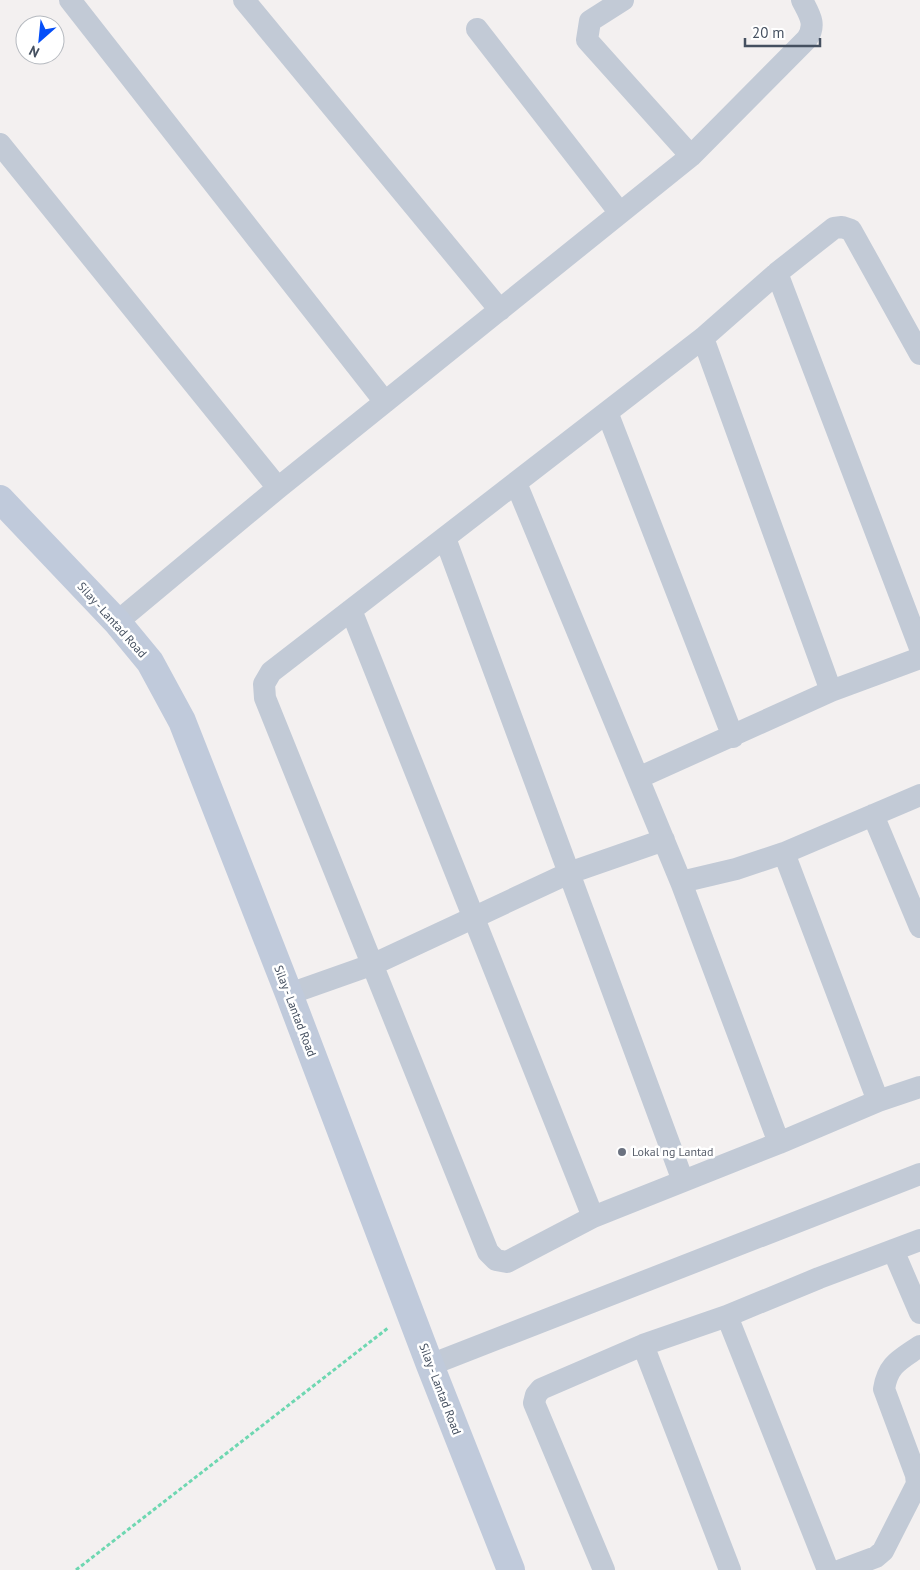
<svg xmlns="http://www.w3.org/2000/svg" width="920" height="1570" font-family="'PT Sans',sans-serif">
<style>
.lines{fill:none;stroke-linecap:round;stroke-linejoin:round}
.path{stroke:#6ed7b1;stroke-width:3;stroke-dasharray:4 2.5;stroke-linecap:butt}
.street{stroke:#c2cad6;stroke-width:22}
.secondary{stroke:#c0cadb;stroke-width:28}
.worship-dot{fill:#6b7280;stroke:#fff;stroke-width:2}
.labels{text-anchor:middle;stroke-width:5;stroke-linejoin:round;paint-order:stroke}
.street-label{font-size:12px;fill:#455060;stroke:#fff}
.worship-label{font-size:12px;fill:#5b616d;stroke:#fff;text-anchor:start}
</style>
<rect width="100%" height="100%" fill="#f3f0f0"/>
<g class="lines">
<path class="path" d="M76,1570l312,-242"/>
<path class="street" d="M70,0l315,402
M244,0l256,310
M623,0l-33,21 -3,19 104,116
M477,29l143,184
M0,144l278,344
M777,273l143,375
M703,338l128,353
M920,354l-69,-124 -9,-3 -8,1 -57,45 -74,65 -432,334 -7,12 1,14 223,554 8,8 11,2 86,-45 186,-74 99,-42 42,-14
M607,412l126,325
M516,483l165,399 98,261
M445,538l238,643
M351,610l242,607
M117,622l161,-134 413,-332 116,-117c10,-15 2,-25 -5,-39
M638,778l193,-87 89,-33
M873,815l47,112
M784,853l94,248
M681,882l55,-13 48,-16 136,-58
M289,994l85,-30 195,-91 95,-33
M893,1250l27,63
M727,1316l101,254
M643,1345l87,225
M430,1365l490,-191
M604,1570l-70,-167 2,-8 5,-6 102,-44 84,-29 92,-38 101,-38
M841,1570l35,-13 7,-6 34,-67 -1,-9 -32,-86c4,-25 16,-29 36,-43"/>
<path class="secondary" d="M0,499l117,123 33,40 32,59 107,273 141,371 81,205"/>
</g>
<circle class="worship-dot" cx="622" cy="1152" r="5"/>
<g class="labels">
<g class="street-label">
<text transform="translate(112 620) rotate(48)" y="4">Silay - Lantad Road</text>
<text transform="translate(295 1011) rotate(69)" y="4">Silay - Lantad Road</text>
<text transform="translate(440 1389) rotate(69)" y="4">Silay - Lantad Road</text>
</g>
<g class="worship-label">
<text x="632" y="1156">Lokal ng Lantad</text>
</g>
</g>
<g transform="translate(40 40) rotate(207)"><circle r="24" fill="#ffffff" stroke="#b5b9bf"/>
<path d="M0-4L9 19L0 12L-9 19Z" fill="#044ef8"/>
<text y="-8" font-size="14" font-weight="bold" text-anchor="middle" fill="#455060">N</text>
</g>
<path d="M745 38v8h75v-8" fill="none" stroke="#455060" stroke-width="2.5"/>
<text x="752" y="38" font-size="15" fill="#455060" stroke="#ffffff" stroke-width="4" paint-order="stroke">20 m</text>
</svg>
